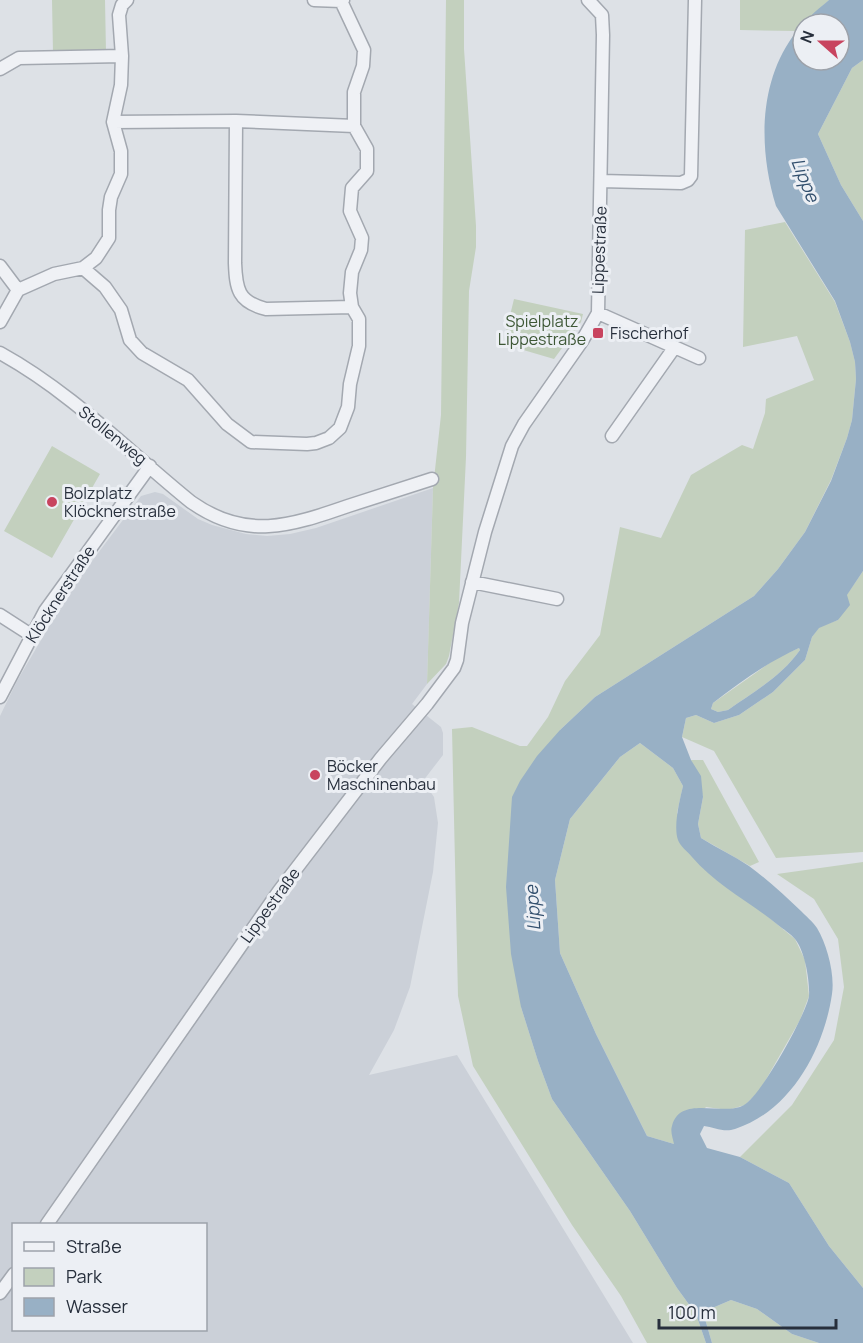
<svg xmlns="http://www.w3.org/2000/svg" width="863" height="1343" font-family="Manrope,sans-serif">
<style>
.built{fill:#cbd0d8;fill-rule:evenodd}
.green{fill:#c3d0be}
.water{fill:#98b0c5;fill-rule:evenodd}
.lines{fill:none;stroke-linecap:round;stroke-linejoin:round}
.street-casing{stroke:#a3a8b0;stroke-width:15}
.street{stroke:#eff1f5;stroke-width:12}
.poi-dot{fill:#c8445f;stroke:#eceff4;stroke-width:2}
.labels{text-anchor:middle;stroke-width:6;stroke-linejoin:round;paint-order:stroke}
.street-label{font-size:16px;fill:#272f3c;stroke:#eceff4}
.park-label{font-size:16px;fill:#3d5735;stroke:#eceff4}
.poi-label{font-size:16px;fill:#272f3c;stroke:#eceff4;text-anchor:start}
.water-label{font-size:18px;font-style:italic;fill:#33506e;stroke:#eceff4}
</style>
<rect width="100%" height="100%" fill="#dde1e6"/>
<path class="built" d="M433,488l-6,196 -15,20 29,23 2,6v22l-20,26 11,16 4,26 -5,49 -23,115 -16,43 -25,45 88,-20 176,288h-633v-627l17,-35 54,-92 70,-93 14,-4 8,2 35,25 14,6 34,9 21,2 23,-2 26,-6zM14,1224h192v106h-192z"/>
<path class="green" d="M52,0h53l1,52 -53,1z
M446,0h18v49l12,177v21l-7,44 -3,166 -7,146 -10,53 -3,8 -19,20 6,-196 8,-73z
M740,0h89l-33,31 -56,-1z
M863,60v161l-22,-36 -23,-51 34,-66z
M785,222l50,80 15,40 5,20 1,17 -4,41 -5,18 -16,42 -26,52 -27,37 -24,27 -159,101 -35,33 -39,277 17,54 14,38 78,112 47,77 19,26 10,29h-59l-26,-47 -49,-71 -99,-159 -15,-70 -6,-267 20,-2 48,19h7l21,-29 17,-36 35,-46 20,-108 41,11 30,-63 51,-30 11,4 12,-36 1,-14 48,-19 -17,-44 -54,11 2,-117z
M514,299l69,15 -2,8 -27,37 -51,-15z
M52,446l48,28 -48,84 -48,-27z
M863,571v281l-87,6 -62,-107 -32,-14 4,-19 10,-3 18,8 25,-8 34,-23 32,-32 7,-23 7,-10 19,-7 8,-24z
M799,648l1,2c-18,26 -47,42 -72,60l-10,2 -7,-3 2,-6 65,-46z
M640,743l33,25 10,18 -6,27 89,102 29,24 10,21 4,36 -9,24 -40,70 -15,15 -17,5 -22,-3 -32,37 -27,-8 -51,-102 -36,-81 -5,-73 15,-61 50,-62z
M691,760h12l56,102 -9,4 -49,-28 -3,-14 5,-27z
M863,862v426l-34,-42 -40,-63 -49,-26 52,-52 42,-65 10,-53 -6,-48 -24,-40 -37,-25z
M731,1300l26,9 35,25 27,9h-107l-9,-31z"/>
<path class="water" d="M829,0h34v60l-11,8 -34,66 23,51 22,36v350l-16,24 3,10 -12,15 -19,8 -7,9 -7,23 -32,32 -34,23 -25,8 -18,-8 -10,3 -4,19 9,23 10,16 2,21 -5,27 3,14c16,10 33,18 48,28 18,13 36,30 52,45 5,5 12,11 16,17 10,17 18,46 15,66 -8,55 -41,117 -97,135 -11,4 -21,-2 -31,-3l-4,8 7,14 33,9 49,26 40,63 34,42v55h-44l-27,-9 -35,-25 -26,-9 -28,12 9,31h-6l-10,-29 -19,-26 -47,-77 -78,-112 -14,-38 -17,-54 -10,-53 -5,-67 6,-90 8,-16 17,-25 23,-26 35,-33 159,-101 24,-27 27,-37 26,-51 16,-43 5,-18 4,-41 -1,-17 -5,-20 -15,-41 -59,-95c-17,-55 -18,-121 17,-170 9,-14 23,-25 36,-36zM803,24h36v36h-36zM799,648l1,2c-18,26 -47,42 -72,60l-10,2 -7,-3 2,-6c27,-21 55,-41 86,-55zM640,743l33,25 10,18c-3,13 -10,40 -5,54 2,6 10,12 14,17 24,28 58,45 86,68 5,4 13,9 17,14 10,12 15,42 14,57 -3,19 -49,101 -65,109 -20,12 -64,-11 -72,21 -2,5 1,13 2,18l-27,-8 -51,-102 -36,-81 -5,-73 15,-61 50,-62z"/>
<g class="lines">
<g class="street-casing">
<path id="street" d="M127,0l-5,5 -3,10 3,41 -1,29 -8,37 8,29v23l-10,23 -2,13v28l-13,20 -13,10 22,19 16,23 9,30 12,13 46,27 39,44 24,18 56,2 9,-1 13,-5 11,-10 8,-21 2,-23 9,-38v-27l-7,-12 -2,-14 2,-21 9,-22 1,-12 -12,-27 2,-23 15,-17v-22l-13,-23v-34l9,-26 1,-16 -23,-49 2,-1
M314,0l27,1
M0,69l19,-11 103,-2
M236,121l-1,142c1,26 3,39 31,46l86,-2
M113,122l123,-1 118,5
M601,181l80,2 7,-3 3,-4 4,-176
M0,266l18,24
M598,313l101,45
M0,322l18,-32 36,-16 29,-6
M0,353c71,39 128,98 191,149 55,39 99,24 157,4 28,-9 56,-18 84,-27
M612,436l62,-88
M472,582l85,17
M0,615l31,20
M0,697l45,-86 105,-145
M47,1224l232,-333 102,-133 46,-54 27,-36 3,-8 5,-37 23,-91 27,-86 12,-22 58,-83 16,-28 5,-278 -1,-20 -14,-15
M0,1293l14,-19"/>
</g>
<use href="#street" class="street"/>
</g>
<g class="poi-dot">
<rect x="592" y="327" width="12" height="12" rx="3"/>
<circle cx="52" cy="502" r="6"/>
<circle cx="315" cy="775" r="6"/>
</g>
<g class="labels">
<g class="street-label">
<text transform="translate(599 250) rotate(-88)" y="6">Lippestraße</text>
<text transform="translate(113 435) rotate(39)" y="6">Stollenweg</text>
<text transform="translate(60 594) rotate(-57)" y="6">Klöcknerstraße</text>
<text transform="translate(270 905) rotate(-54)" y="6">Lippestraße</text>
</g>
<g class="park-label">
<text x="542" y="327">Spielplatz<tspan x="542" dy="18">Lippestraße</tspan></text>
</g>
<g class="poi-label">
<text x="610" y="339">Fischerhof</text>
<text x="64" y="499">Bolzplatz<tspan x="64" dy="18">Klöcknerstraße</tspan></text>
<text x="327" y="772">Böcker<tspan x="327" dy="18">Maschinenbau</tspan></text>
</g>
<g class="water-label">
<text transform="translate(805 180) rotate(68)" y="6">Lippe</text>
<text transform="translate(533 908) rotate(-94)" y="6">Lippe</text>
</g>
</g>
<rect x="12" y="1223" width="195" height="108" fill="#eceff4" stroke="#9da2aa" stroke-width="1.5"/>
<rect x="24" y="1242" width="30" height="9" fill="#eff1f5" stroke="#9da2aa" stroke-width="1.5"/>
<text x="66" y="1253" font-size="18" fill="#272f3c">Straße</text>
<rect x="24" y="1268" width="30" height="18" fill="#c3d0be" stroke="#9da2aa" stroke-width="1.5"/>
<text x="66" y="1283" font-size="18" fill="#272f3c">Park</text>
<rect x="24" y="1298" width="30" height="18" fill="#98b0c5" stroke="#9da2aa" stroke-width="1.5"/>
<text x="66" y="1313" font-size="18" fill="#272f3c">Wasser</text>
<g transform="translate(821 42) rotate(291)"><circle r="28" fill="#eceff4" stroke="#9da2aa" stroke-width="1.5"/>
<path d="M0-4.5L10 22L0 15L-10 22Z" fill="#c8445f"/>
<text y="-9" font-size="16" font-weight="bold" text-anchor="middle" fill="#272f3c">N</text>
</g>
<path d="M659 1319v9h177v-9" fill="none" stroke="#272f3c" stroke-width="3"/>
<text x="668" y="1319" font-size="18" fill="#272f3c" stroke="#eceff4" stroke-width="4.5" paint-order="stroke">100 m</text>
</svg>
